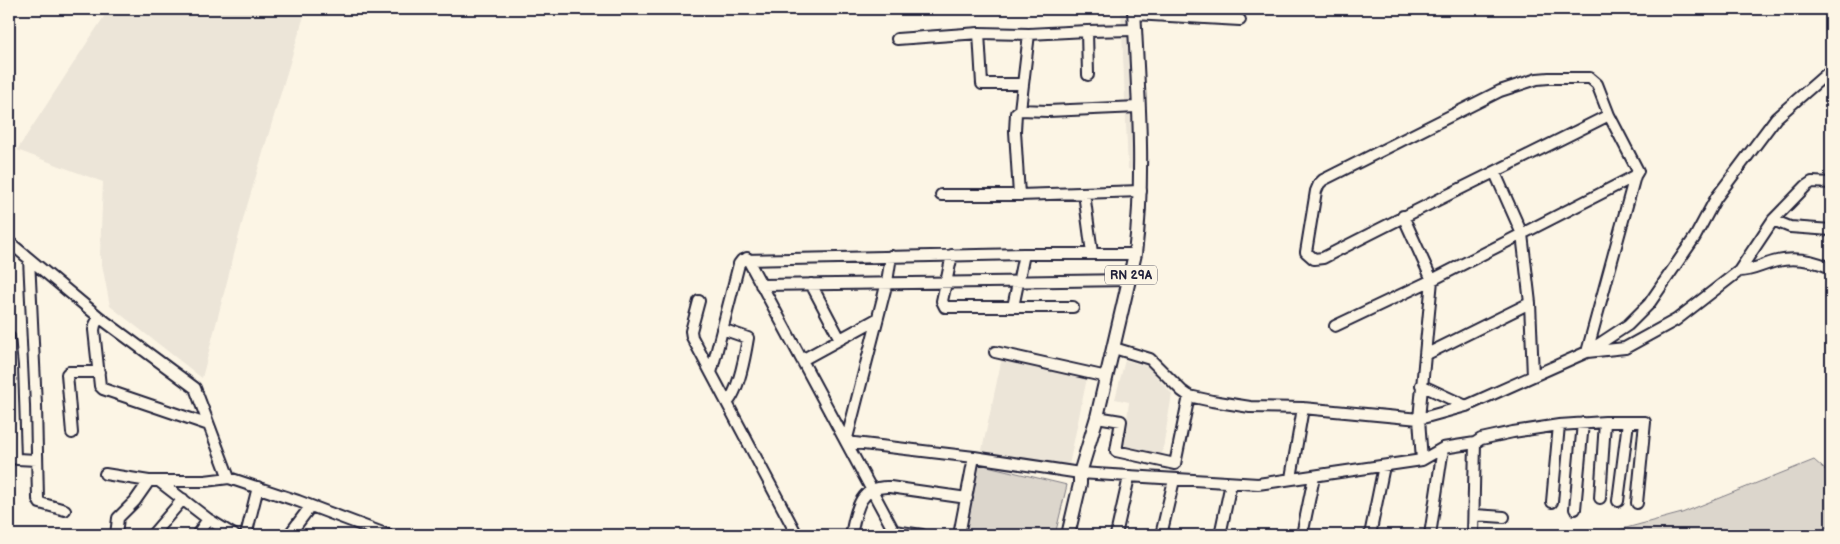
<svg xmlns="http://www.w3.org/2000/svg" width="1840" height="544" font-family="'Balsamiq Sans',sans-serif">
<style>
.built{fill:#ece5d8}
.green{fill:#dcd6cc;stroke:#7f7c84}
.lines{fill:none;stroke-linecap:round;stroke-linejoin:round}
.minor-casing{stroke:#22223b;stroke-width:14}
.major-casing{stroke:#22223b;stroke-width:16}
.minor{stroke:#fcf5e5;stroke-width:10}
.major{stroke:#fcf5e5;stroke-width:12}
.labels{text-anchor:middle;stroke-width:5;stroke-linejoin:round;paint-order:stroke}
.shield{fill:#fcf5e5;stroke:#63616e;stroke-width:1}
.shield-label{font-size:12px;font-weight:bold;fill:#22223b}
</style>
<rect width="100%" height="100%" fill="#fcf5e5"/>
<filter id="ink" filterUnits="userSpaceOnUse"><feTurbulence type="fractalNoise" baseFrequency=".02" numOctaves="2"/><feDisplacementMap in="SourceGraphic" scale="10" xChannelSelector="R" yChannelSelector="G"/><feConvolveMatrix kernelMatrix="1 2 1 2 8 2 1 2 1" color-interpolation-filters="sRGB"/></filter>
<g filter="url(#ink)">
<path class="built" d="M109,9h197l-62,207 -42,162 -92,-72 -10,-52 3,-72 -86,-32z
M1121,9h8l8,162 -9,-2z
M1002,358l86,15 -21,102 -88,-11z
M1125,360l22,6 25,28 -10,61 -38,-10 5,-43 -14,-3z"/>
<path class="green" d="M1814,460l17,15v60h-231l82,-22z
M979,464l88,21 -12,50h-73l-19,-4z"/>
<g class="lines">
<g class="minor-casing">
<path id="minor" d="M1134,14l106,6
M1087,31l1,44
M979,33l3,51h41
M897,39l82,-6 50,1 58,-3 48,-1
M1020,110l28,1 90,-4
M1495,173l27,61 8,69 3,73
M1635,176l-48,176 38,-4 51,-28 63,-49 34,-51 33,-34 6,-4 19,1
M1084,193l8,60
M941,195h78l-4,-64 1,-18 4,-3 9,-76
M1019,195l122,-4
M1403,216l29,64 -13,139 3,41
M1773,220l17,7 41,3
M9,242l90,75 96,71 34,90 69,23 90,34
M952,255l-10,46 3,6h128
M891,256l-4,26 -41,160 128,15 -15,78
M747,258l149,277
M29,259l7,146 2,94 2,4 25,7
M1739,271c14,0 24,-7 38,-10 18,-4 38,0 54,7
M811,284l29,55
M761,285l369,-5
M699,301l-8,30 1,6 105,198
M1013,307l11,-53
M99,317l-4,8 -1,5 6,56 3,3 106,36
M1335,326l97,-46 203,-104 3,-5 -29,-56 -12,-31 -7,-6h-41l-12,1 -37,12 -177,89 -4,4 -3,7 -10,61 8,7 9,-1c94,-49 191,-95 286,-143
M722,329l26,9c-3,18 -9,53 -21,65
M9,337l3,29 3,92 2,1 20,1
M1114,348l36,11 32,32 7,5 23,5 38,6 53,1 116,11 47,-13 121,-54 41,-27 21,-21 46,-67 21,-39 60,-80 55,-48
M995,352l112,25
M1425,355l105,-52
M802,360l75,-41
M711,373l28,-109 3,-4 282,-6h111
M1421,385l45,21
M1097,417l24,4 -5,30 59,13 14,-68
M72,433l-5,-59 2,-2h30
M1475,443l6,-4 32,-7 46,-7 46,-3h40l-8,81
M974,457l106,16 178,11 164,-24 21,-12 32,-5 -2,92
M105,474l44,7h56l24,-3
M1291,478l12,-70
M160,482l48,37 26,16
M1600,498l5,-76
M1618,501l10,-79
M1552,502l7,-77
M1575,509l8,-86
M1475,515l29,2
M894,531l28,4
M116,535l2,-17 17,-17 14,-20
M152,535l31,-36
M197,535l11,-16
M246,535l12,-48
M289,535l21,-28
M851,535c5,-24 8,-50 39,-48l77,11
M1116,535l13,-58
M1161,535l13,-55
M1220,535l11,-52
M1302,535l12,-58
M1370,535l14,-69
M1430,535l13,-87"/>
</g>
<g class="major-casing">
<path id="major" d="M1068,535l12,-51v-11l17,-56 38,-163c10,-81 3,-164 -1,-245"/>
</g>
<use href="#minor" class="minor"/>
<use href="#major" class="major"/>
</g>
</g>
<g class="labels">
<rect class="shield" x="1105" y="265.5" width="52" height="19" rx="4"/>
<g class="shield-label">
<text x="1131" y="279">RN 29A</text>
</g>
</g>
<rect width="1840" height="544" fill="none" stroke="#fcf5e5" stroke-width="30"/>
<rect x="15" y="15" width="1810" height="514" fill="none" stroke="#22223b" stroke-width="2" filter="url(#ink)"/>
</svg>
